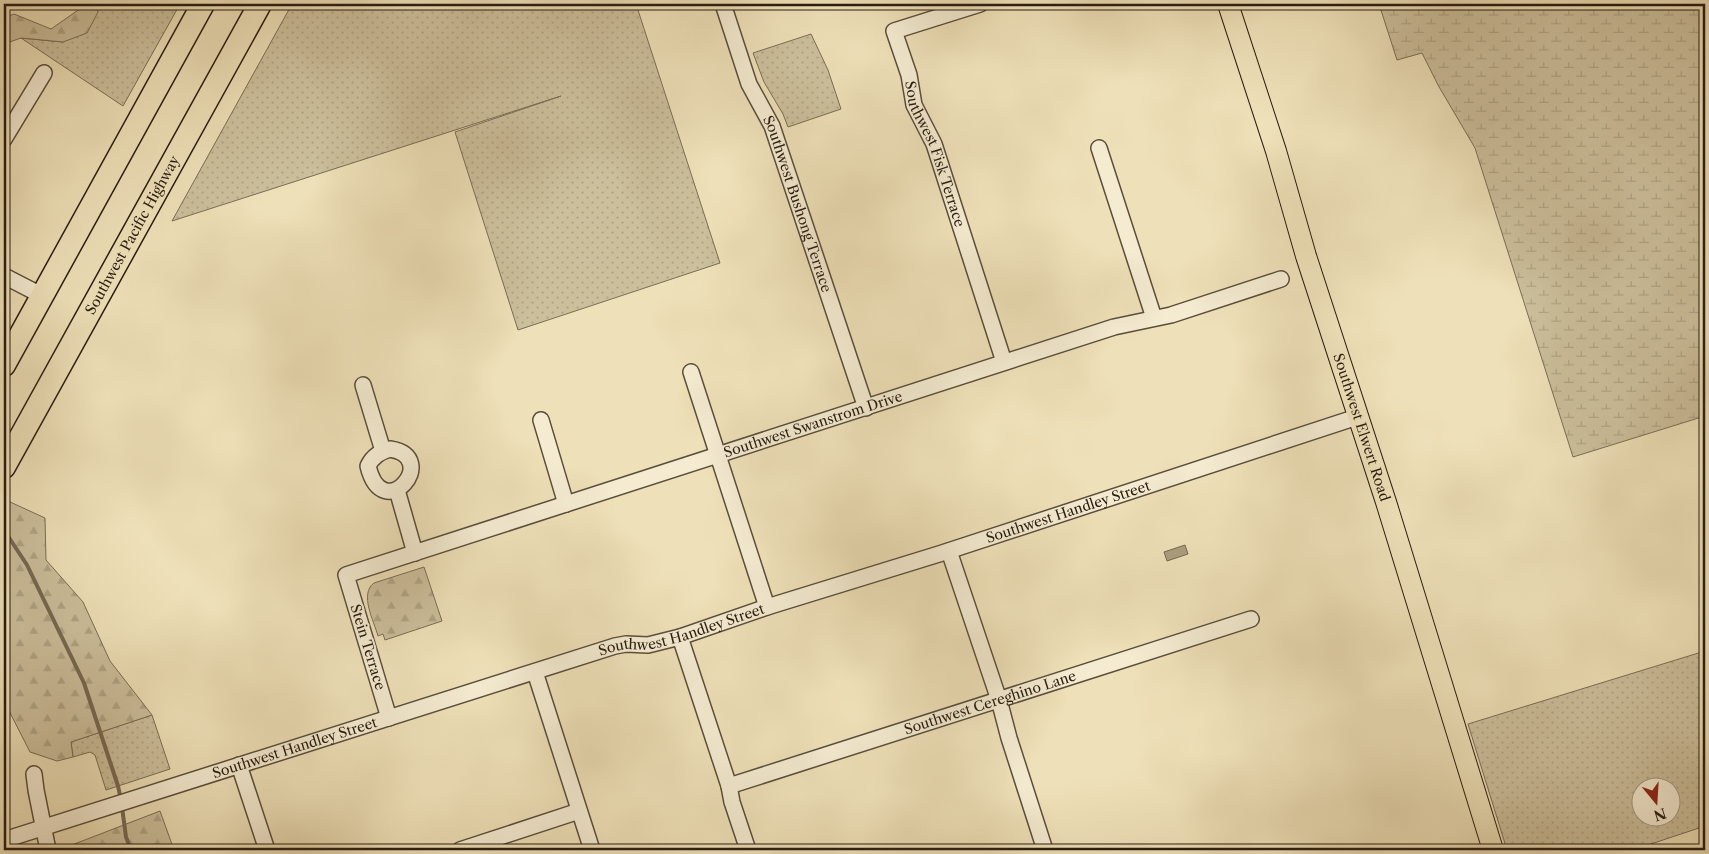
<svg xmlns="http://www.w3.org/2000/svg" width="1709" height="854" font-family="'Libre Caslon Text',serif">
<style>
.grass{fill:url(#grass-dots);stroke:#7a6e56;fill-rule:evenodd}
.forest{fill:url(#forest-firs);stroke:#7a6e56}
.wetland{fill:url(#wetland-marsh);stroke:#7a6e56}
.water{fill:#ab9e7f;stroke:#776a53}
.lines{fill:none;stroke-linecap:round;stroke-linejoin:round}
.stream{stroke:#776a53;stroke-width:4}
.minor-casing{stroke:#5a4e3b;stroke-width:18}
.major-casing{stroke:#281d11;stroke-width:22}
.highway-casing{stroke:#281d11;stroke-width:25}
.minor{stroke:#f4ebd1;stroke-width:15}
.major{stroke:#eee0b8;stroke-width:20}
.highway{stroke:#eee0b8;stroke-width:22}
.labels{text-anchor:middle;stroke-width:4;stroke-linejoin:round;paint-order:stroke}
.street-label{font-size:14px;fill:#281d11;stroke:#f4ebd1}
</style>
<defs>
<pattern id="grass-dots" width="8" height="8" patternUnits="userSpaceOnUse" patternTransform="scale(1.25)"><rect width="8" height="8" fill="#ccbf9c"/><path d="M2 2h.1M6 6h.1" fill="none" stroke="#afa485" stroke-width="1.8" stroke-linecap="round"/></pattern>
<pattern id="forest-firs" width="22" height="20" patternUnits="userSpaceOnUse" patternTransform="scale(1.25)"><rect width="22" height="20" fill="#ccbf9c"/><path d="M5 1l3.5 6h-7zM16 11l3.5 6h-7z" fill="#afa485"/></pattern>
<pattern id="wetland-marsh" width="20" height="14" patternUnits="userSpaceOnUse" patternTransform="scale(1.25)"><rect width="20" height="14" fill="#ccbf9c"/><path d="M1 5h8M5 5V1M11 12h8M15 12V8" fill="none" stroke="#afa485"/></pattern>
</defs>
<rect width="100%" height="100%" fill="#eee0b8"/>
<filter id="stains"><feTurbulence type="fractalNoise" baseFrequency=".004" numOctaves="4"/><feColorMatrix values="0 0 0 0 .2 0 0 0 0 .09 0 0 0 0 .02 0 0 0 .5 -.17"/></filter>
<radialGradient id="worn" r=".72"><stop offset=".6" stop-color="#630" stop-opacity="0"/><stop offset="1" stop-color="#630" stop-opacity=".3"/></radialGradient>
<path class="grass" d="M95,4h85l-57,102 -102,-68 42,4 35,-30z
M292,4h344l84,259 -202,67 -63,-198 106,-36 -389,125z
M811,34l17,36 13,39 -53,18 -5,-13 -19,-32 -11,-29z
M1705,651v175l-72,24h-126l-39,-126zM1672,786v30h-30v-30z
M152,715l18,54 -64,21 -11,-35 -5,-3 -17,5 -2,-15z"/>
<path class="forest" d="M83,4h12l3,8 -11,21 -24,9 -42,-4 -17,6v-26l10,-4 37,15 33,-23z
M8,501l37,17 1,42 37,42 27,59 42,54 -81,27 2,15 -16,4 -27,-9 -26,-51v-193z
M424,567l18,54 -57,19 -2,-6 -5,2c-4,-15 -19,-42 -4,-53z
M160,811l14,39h-110v-2z"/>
<path class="wetland" d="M1379,4h326v412l-132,41 -98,-309 -37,-63 -16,-32 -25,7z"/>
<path class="water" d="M1185,545l3,9 -21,7 -3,-9z"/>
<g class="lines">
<path class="stream" d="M4,530l23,35 57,118 34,103 3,14
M122,807l4,30 5,13"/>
<g class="minor-casing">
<g id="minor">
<path id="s1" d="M723,4l26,80 23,42 94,282"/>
<path id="s2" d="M980,4l-86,27 15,44 5,30 20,39 70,218"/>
<path d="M4,139l40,-66"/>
<path d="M1099,148l55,170"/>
<path d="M4,276l37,19"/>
<path d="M691,372l76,235"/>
<path d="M363,385l20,66"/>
<path d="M541,420l25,84"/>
<path d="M390,449c52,8 -7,79 -22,17 5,-10 12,-14 22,-17z"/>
<path d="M397,490l18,63"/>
<path d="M949,551l50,149 10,38 36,112"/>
<path d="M680,637l49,149 3,16 16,48"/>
<path d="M535,672l57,178"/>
<path id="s3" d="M389,718l-43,-143 768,-248 57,-12 110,-36"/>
<path d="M239,765l28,85"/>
<path d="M34,774l2,16 12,60"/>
<path id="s4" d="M729,786l522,-167"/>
<path id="s5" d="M4,840l611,-194 11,-2 22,1 32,-8 87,-30 172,-53 418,-137"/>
<path d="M460,850l119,-39"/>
</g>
</g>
<g class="major-casing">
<g id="major">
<path id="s6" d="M1228,4l48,147 30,105 80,246 107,348"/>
</g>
</g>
<g class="highway-casing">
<g id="highway">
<path d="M4,365l199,-361"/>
<path id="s7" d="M4,467l256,-463"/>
</g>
</g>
<use href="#minor" class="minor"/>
<use href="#major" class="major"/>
<use href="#highway" class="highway"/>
</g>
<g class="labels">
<g class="street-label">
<text dy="5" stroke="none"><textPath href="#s2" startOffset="220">Southwest Fisk Terrace</textPath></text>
<text dy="5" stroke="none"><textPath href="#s1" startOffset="214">Southwest Bushong Terrace</textPath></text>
<text dy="5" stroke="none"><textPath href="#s7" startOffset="265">Southwest Pacific Highway</textPath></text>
<text dy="5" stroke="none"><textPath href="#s3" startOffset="640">Southwest Swanstrom Drive</textPath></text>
<text dy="5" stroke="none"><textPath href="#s6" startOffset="444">Southwest Elwert Road</textPath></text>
<text dy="5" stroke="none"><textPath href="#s5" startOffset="1115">Southwest Handley Street</textPath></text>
<text dy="5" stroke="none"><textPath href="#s5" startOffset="710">Southwest Handley Street</textPath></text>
<text transform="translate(368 647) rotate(73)" y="5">Stein Terrace</text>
<text dy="5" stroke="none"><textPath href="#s4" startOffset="274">Southwest Cereghino Lane</textPath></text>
<text dy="5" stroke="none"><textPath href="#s5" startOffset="305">Southwest Handley Street</textPath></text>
</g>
</g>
<rect width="1709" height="854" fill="none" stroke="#eee0b8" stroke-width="20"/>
<rect x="5" y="5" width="1699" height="844" fill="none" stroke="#281d11" stroke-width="2.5"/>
<rect x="10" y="10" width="1689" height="834" fill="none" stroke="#281d11"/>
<g transform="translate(1656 802) rotate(162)"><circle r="24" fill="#f4ebd1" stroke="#a29984"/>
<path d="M0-4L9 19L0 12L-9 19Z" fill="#8f2418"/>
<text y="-8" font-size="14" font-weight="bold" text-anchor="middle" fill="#281d11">N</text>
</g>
<rect width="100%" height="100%" filter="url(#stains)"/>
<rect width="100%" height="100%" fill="url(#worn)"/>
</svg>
